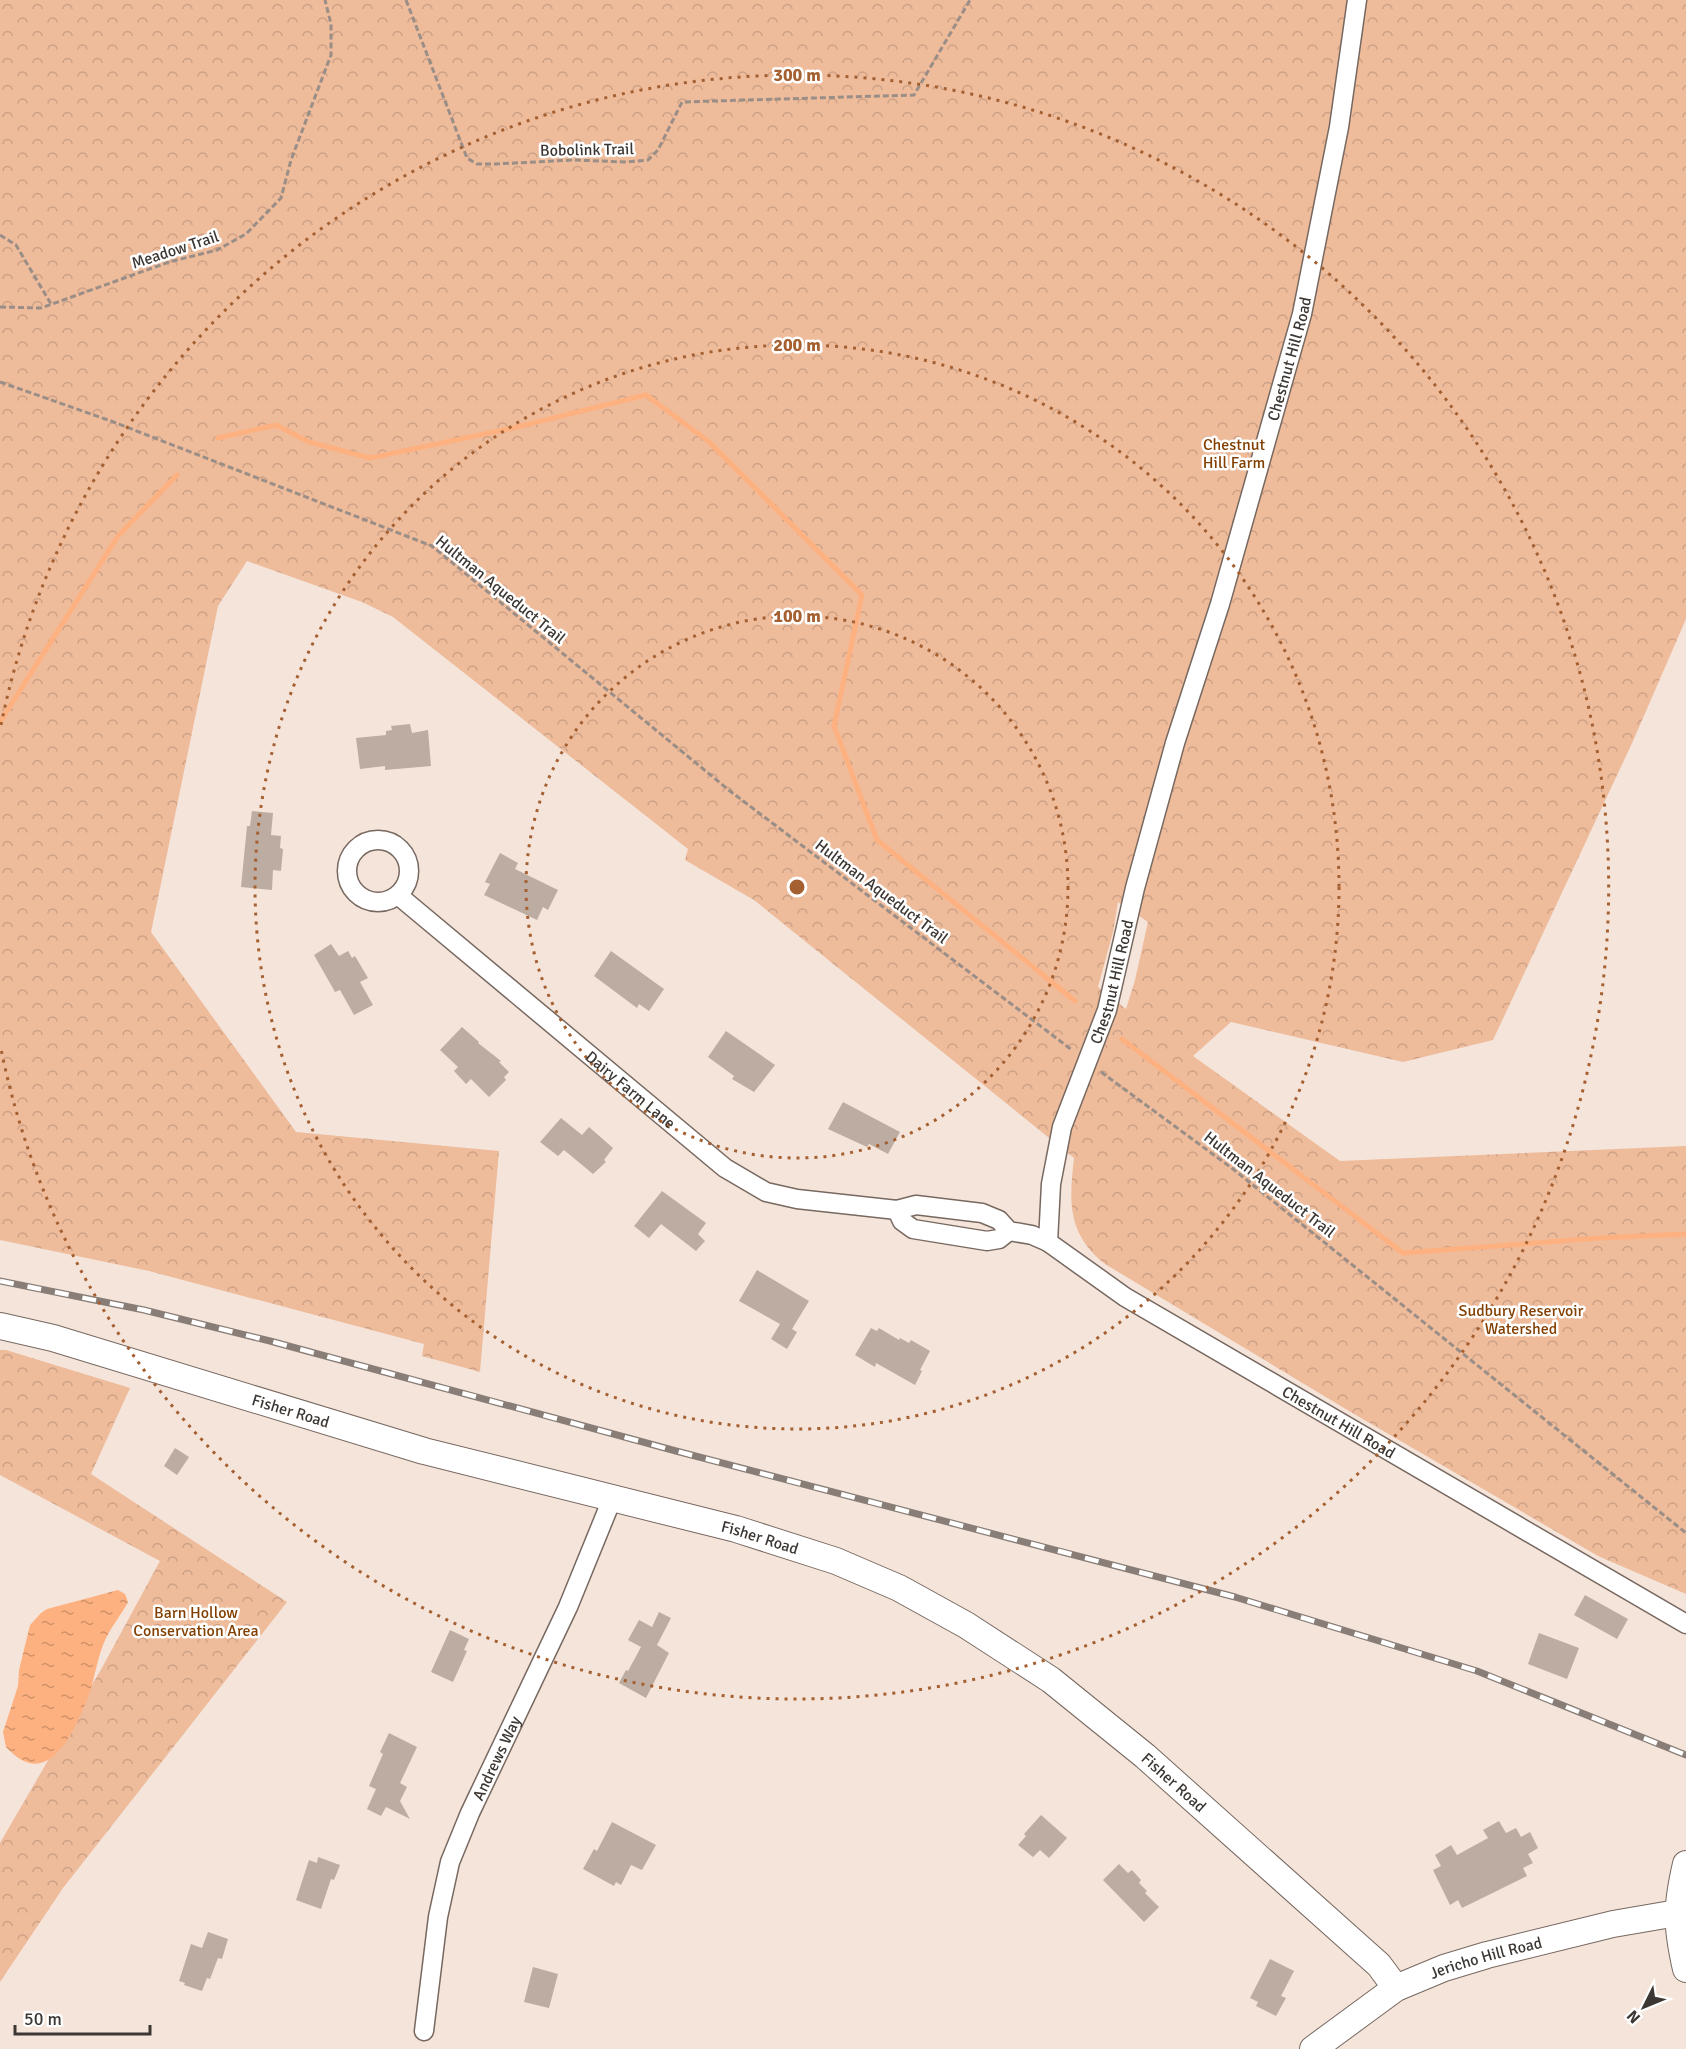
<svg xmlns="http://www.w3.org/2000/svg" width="1686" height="2049" font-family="Signika,sans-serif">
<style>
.park{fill:url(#park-crowns);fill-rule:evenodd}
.water{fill:url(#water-ripples)}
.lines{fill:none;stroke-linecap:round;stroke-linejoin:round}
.stream{stroke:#feb180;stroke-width:5}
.building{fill:#bcaca2}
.street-casing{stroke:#776860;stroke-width:21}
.secondary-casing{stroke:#776860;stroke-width:28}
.path{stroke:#9a8e87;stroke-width:3;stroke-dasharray:6 3;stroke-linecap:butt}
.street{stroke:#fff;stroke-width:18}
.secondary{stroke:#fff;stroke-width:26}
.rail-casing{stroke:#887e77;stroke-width:7}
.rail{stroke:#fff;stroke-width:4.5;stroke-dasharray:14;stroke-linecap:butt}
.ring{fill:none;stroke:#a46031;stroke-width:3;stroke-dasharray:3 6}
.labels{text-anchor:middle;stroke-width:5;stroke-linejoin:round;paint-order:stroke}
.street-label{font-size:16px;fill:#3d3733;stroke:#fff}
.park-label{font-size:16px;fill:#823f01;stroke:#fff}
.centre{fill:#a46031;stroke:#fff;stroke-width:3}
.ring-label{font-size:18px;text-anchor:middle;font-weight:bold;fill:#a46031;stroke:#fff;stroke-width:5;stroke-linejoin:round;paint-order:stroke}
</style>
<defs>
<pattern id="park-crowns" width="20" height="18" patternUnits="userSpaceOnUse" patternTransform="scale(1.5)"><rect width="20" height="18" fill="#eebb9b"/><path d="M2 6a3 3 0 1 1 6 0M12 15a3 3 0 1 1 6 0" fill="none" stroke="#cda186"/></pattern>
<pattern id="water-ripples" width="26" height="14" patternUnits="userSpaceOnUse" patternTransform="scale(1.5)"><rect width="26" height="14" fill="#feb180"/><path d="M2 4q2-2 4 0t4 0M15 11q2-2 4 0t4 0" fill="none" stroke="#cf9169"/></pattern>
</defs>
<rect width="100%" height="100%" fill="#f5e4da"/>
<path class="park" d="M0,0h1686v619l-53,122 -140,299 -90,22 -172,-40 -38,34 147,105 346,-15v448l-88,-38 -249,-145 -244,-147c-38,-30 -36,-62 -31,-106l-320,-258 -69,-40 3,-11 -295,-232 -31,-15 -115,-41 -29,45 -67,326 145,200 203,19 -19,221 -58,-16 2,-12 -275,-73 -149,-31zM1118,902l30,20 -13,58 -9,29 -28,-22 15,-55z
M0,1350h6l124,38 -39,86 196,128 -224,286 -63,94v-139l103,-177 57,-105 -160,-86z"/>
<path class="water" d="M118,1590l7,4 3,8c-8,15 -19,27 -25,43 -7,18 -9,39 -17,57 -15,36 -40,89 -80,45l-3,-15 15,-46 1,-16 11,-45 11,-12 6,-4z"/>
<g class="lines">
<path class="stream" d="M218,438l58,-13 33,17 61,16 143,-30 133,-33 62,46 154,154 -28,131 43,114 198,161
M0,722l118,-186 59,-61
M1122,1039l281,214 197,-15 86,-4"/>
</g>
<path class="building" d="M410,724l2,9 16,-3 3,36 -46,4v-4l-25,3 -4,-31 30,-3v-4l6,-1 -1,-4z
M252,811l21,2 -2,22 10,1 -1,12 3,1 -2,22 -8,-1 -1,20 -31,-3 6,-61h3z
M500,853l18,10 -3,6 43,21 -10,20 -5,-3 -6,13 -53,-25 6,-11 -5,-2z
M331,944l8,12 9,-5 4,7 3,-2 13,22 -8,4 13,23 -19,10 -14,-25 -5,2 -21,-37z
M611,951l53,38 -15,22 -10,-7 -2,4 -43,-32z
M462,1027l17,15 -1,1 23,18 -2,1 10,10 -5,5 2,3 -17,17 -18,-18 -5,5 -12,-13 4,-4 -18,-17z
M726,1031l49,34 -21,27 -22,-13 2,-3 -26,-19z
M843,1102l57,30 -12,22 -19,-10 -2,3 -39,-18z
M561,1118l21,17 7,-8 24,21 -9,12 2,2 -13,12 -29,-24 -6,6 -18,-14z
M662,1191l44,32 -8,11 7,7 -9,10 -35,-27 -12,14 -15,-12z
M757,1270l52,31 -17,28 5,3 -10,17 -16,-10 9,-15 -41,-23z
M871,1328l6,3 2,-3 20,12 1,-2 9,5 2,-3 19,11 -10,19 2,1 -7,14 -39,-22 -1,4 -20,-12z
M175,1448l14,9 -12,18 -13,-9z
M1585,1595l43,24 -11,20 -43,-24z
M659,1612l12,6 -14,27 12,8 -23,45 -27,-15 7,-13 2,1 13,-24 -13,-7 11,-20 13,7z
M450,1630l19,9 -5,11 3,1 -14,31 -22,-10z
M1539,1633l40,15 -12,31 -39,-15z
M389,1733l28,14 -17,36 7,4 -7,14 10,18 -24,-12 -5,9 -14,-7 9,-20 -7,-3 14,-32 -3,-2z
M1041,1815l26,23 -18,20 -9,-8 -7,7 -15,-12 8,-9 -2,-2z
M1499,1821l7,12 10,-5 5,9 9,-5 8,16 -10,6 5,9 -10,5 4,8 -65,32 -4,-8 -8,5 -17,-35 8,-4 -6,-11 16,-10 6,10 31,-17 -5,-8z
M612,1822l44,23 -14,25 -11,-5 -10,20 -5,-3 -2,4 -31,-17 11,-20 3,2z
M318,1857l22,8 -6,15 -3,-1 -10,30 -25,-9 13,-40 8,3z
M1119,1864l9,9 4,-3 9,10 -2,3 8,8 -2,2 14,14 -15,15 -41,-42z
M208,1932l20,7 -6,20 -4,-1 -8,21 -3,-1 -5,13 -18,-6 1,-2 -6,-2 12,-37 11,4z
M1270,1959l24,12 -13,25 5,2 -10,18 -20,-10 2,-4 -8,-4z
M533,1967l25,7 -9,34 -25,-6z"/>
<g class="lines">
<g class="street-casing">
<g id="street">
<circle cx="378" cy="871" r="31"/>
<path id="s1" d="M399,896l326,272 41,24 31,7 100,11"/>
<path id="s2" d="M1009,1231l-10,8 -12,2 -74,-12 -11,-8 -5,-11 19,-5 66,8 17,7 10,11 23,4 16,7 77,55 561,327"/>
<path id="s3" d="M1048,1242l3,-58 11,-57 45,-117 28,-122 40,-145 45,-139 82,-290 37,-187 18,-127"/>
<path id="s4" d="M424,2031l14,-114 12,-55 20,-49 98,-206 44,-108"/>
</g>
</g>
<g class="secondary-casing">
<g id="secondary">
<path id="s5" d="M0,1326l53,12 371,113 312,78 100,32 63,27 67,37 85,55 94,76 234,209 17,23"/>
<path d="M1686,1864c-10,43 -10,61 0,105"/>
<path id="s6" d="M1313,2049l83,-61 48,-20 43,-13 126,-31 64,-11"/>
</g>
</g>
<path class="path" d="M406,0l61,158 10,6h18l79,-4 52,2 22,-2 10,-10 24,-48 232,-7 56,-95
M0,235l16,10 35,59
M0,307l41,1 128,-46 48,-12 29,-16 35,-36 10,-38 40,-105v-31l-6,-24
M0,382l111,39 321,125 298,245 342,259
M1101,1072l132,97 453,364"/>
<use href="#street" class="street"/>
<use href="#secondary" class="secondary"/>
<g class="rail-casing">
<path id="rail" d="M0,1281l144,29 126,31 406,110 559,146 242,74 209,84"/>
</g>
<use href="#rail" class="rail"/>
</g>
<g class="ring">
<circle cx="797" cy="887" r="271"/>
<circle cx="797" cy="887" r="542"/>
<path d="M1 725A812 812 0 1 1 1 1049"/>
</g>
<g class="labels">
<g class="street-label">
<text transform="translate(587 149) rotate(-1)" y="6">Bobolink Trail</text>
<text transform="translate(175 249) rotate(-18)" y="6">Meadow Trail</text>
<text dy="6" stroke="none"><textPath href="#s3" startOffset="918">Chestnut Hill Road</textPath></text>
<text transform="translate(501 589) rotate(39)" y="6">Hultman Aqueduct Trail</text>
<text transform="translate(882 891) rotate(37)" y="6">Hultman Aqueduct Trail</text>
<text dy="6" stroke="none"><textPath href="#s3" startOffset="270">Chestnut Hill Road</textPath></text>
<text dy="6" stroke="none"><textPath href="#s1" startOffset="302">Dairy Farm Lane</textPath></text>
<text transform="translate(1270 1184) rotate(38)" y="6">Hultman Aqueduct Trail</text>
<text dy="6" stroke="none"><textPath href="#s5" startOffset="303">Fisher Road</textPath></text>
<text dy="6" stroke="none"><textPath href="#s2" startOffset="628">Chestnut Hill Road</textPath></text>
<text dy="6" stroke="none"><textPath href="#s5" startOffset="789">Fisher Road</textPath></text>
<text dy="6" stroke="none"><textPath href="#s4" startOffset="285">Andrews Way</textPath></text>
<text dy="6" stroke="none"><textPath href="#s5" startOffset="1275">Fisher Road</textPath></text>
<text dy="6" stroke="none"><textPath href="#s6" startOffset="198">Jericho Hill Road</textPath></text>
</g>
<g class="park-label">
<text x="1234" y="450">Chestnut<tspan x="1234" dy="18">Hill Farm</tspan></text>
<text x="1521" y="1316">Sudbury Reservoir<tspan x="1521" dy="18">Watershed</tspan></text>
<text x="196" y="1618">Barn Hollow<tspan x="196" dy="18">Conservation Area</tspan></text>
</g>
</g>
<circle cx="797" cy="887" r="9" class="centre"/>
<g class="ring-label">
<text x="797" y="81">300 m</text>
<text x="797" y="351">200 m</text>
<text x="797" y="622">100 m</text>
</g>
<g transform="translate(1644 2007) rotate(227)" stroke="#ffffff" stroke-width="4.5" paint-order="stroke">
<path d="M0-4.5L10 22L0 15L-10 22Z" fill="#3d3733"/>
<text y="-9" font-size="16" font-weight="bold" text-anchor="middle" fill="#3d3733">N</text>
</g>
<path d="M15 2025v9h135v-9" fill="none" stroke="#3d3733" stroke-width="3"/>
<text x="24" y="2025" font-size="18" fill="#3d3733" stroke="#ffffff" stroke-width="4.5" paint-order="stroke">50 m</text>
</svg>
